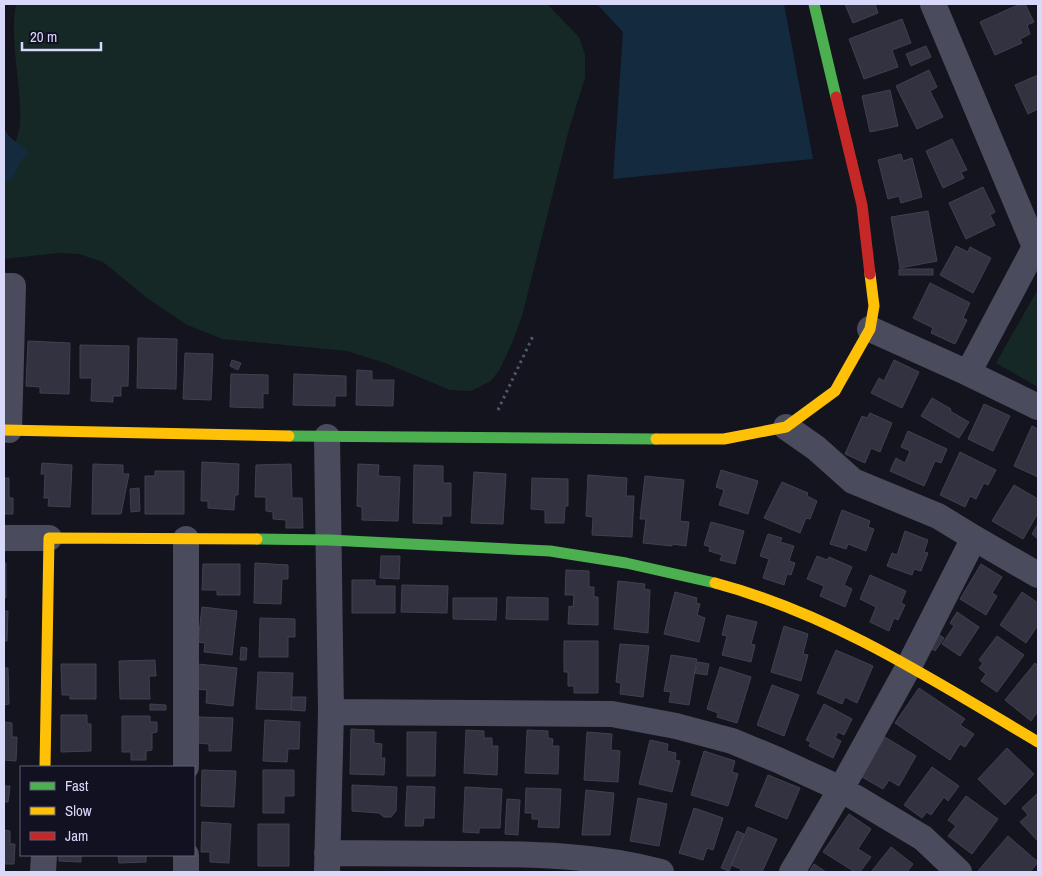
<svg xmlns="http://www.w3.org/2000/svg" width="1042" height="876" font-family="'Archivo Narrow',sans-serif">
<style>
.green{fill:#152825}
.water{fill:#142a3f}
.building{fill:#323240;stroke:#414051}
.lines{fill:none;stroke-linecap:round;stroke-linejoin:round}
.path{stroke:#4c5a62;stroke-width:3;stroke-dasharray:2.5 4;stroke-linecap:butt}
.street{stroke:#4a4c5d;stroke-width:26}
.fast{stroke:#4caf50;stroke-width:11}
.slow{stroke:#ffc107;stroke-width:11}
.jam{stroke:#c62828;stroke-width:11}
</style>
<rect width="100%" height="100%" fill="#14141e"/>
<path class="green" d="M16,4h531l32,33 6,18v23l-16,51 -47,187 -9,25 -13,28 -9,12 -20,10 -21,-1 -65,-27 -38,-12 -124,-12 -36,-14 -40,-27 -44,-36 -24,-8 -21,-1 -54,6v-94l2,-2c6,-13 13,-26 14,-40 2,-38 -11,-82 -4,-119z
M1038,289v98l-42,-24z"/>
<path class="water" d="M597,4h187l29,155 -200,20 10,-147z
M4,128c8,16 17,14 26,26l-8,5 -11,22 -7,1z"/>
<path class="building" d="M845,4h30l3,9 -25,10z
M1020,4h5l9,18 -7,3 3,9 -10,5 2,4 -27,12 -15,-33z
M902,19l9,24 -19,7 6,17 -34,12 -15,-40z
M926,46l5,11 -20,9 -5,-12z
M929,70l8,17 -7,4 13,26 -26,12 -21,-43z
M1038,75v34l-10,5 -13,-29z
M890,90l8,36 -28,6 -8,-36z
M952,139l15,31 -6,2 3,6 -21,10 -17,-37z
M901,154l2,7 9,-3 10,39 -21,6 -2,-7 -11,3 -10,-39z
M983,187l12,25 -5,3 5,10 -29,14 -17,-36z
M928,211l9,50 -37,7 -9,-51z
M956,246l12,6 2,-5 21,11 -18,35 -33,-18z
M899,269h34v6h-34z
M930,283l40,20 -7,15 4,2 -12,24 -24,-11 2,-5 -20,-10z
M138,338l39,1 -1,50 -39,-1z
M28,341l42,2 -1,51 -29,-1v-6l-14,-1z
M80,345l49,1 -1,40h-7v10h-8v6l-22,-1 1,-23h-12z
M185,353l28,1 -2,46 -28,-1z
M232,360l9,3 -3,7 -8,-4z
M894,360l25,12 -17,36 -31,-15 8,-15 5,3z
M357,370l15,1v9h22l-1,26 -37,-1z
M231,374l37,1v19l-5,-1v15l-33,-1z
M294,374l52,2v20h-11v10l-42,-1z
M932,398l19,11 -1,2 19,11 -10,16 -38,-22z
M984,404l26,12 -17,35 -25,-12z
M870,413l22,10 -12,29 -9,-4 -6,15 -20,-9 17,-38 5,2z
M1032,426l6,3v48l-24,-11z
M908,431l39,18 -6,14 -6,-2 -11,25 -34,-15 6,-13 9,5 5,-12 -9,-4z
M960,452l36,18 -8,15 -4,-2 -8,16 -6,-3 -5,11 -25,-12z
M202,462l37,2 -1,31h-3l-1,15 -26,-2v-7h-7z
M42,463l30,2 -2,42 -22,-1 1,-8h-5l1,-24h-4z
M93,464l30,1v9h6l-8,40h-29z
M291,464l1,34h10l1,30h-17v-8l-13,-1v-7l-7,-1v-14h-11l1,-32z
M358,464l21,1 -1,11 22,1 -2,44 -36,-1v-13l-5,-1z
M414,465l29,1v17h8v33h-9v8l-29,-1z
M721,470l37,11 -10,33 -29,-9 5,-15 -8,-3z
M155,471h29v43h-39v-38h10z
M474,472l32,2 -3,50 -32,-1z
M588,475l39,3 -1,18h8l-2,41 -40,-2 1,-18 -7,-1z
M645,476l39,4 -4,41 9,1 -3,24 -14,-2v2l-29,-3 3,-24h-6z
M4,478h5v20h4v16h-9z
M532,478l36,1v27h-3l-1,17h-19v-13l-14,-1z
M782,482l26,11 -1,3 10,5 -7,18 -4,-1 -6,15 -36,-15z
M1014,485l24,14v14l-15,26 -31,-18z
M139,488l1,23 -9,1 -1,-23z
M842,510l28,11 -2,6 6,2 -8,22 -18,-7 -2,5 -16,-5z
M711,522l33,9 -9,33 -15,-4 2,-5 -13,-4 1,-4 -6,-2z
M1038,524v15l-6,-5z
M905,531l23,9 -4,12 4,1 -7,18 -7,-2 -2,6 -25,-9 5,-13 5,2z
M768,534l14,4 -2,4 14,4 -5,15 6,2 -4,12 -4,-1 -3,11 -21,-7 6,-19 -9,-3z
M381,556h19l-1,23 -19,-1z
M817,556l10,4 2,-3 23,10 -8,18 8,4 -7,18 -25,-11 4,-10 -17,-7z
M4,562l2,1v35h-2z
M255,563l33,2v14h-6l-1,25 -27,-1z
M203,564h37v31h-23v-5h-15z
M981,564l21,13 -10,16 5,3 -11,19 -26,-16z
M566,570l23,1v16h5v10h4v28l-30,-1 1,-18 4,1 1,-12h-9z
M870,575l36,16 -5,12 4,2 -7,15 -4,-2 -5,13 -19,-9 6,-15 -16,-8z
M352,580h23v6h20v27h-43z
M618,581l27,3 -1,5 6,1 -2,43 -34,-4z
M402,585l46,1 -1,27 -46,-1z
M675,592l22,6 -1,5 4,1 -3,11 8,3 -6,24 -35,-8z
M1022,592l16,11v22l-12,18 -26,-18z
M507,597l41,1v22l-42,-1z
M453,598h44l-1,22 -43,-1z
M202,607l35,4 -5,44 -28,-3 1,-9 -7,-1z
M4,611h4l-1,30h-3z
M957,612l22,15 -19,29 -18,-12 12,-18 -4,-3z
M727,615l30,7 -6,22 4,1 -4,17 -29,-7 5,-19 -5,-1z
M260,618l35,1v18h-7v20h-29z
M784,626l24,8 -5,20 5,1 -7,26 -30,-9z
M938,634l6,4 -9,13 -6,-4z
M997,636l27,19 -27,37 -16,-11 5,-7 -7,-6 4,-5 -4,-3z
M564,641h34v52h-24v-7h-6v-14h-4z
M620,644l29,2 -6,51 -23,-3 1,-11 -5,-1z
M241,647l6,1 -1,12h-6z
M836,650l37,16 -16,37 -12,-6 -3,7 -25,-11z
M671,655l26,4 -8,46 -20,-3 2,-10 -7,-1z
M155,660l1,16h-7l1,23h-30l-1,-38z
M698,662l11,2 -2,11 -12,-2z
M1035,663l3,3v45l-7,10 -26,-21z
M61,664h35v35h-26v-4h-8z
M198,664l39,4 -4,38 -27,-3 1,-13 -11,-1z
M720,667l31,10 -14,46 -20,-6 1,-4 -11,-4z
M4,668h4l1,36 -5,1z
M258,672l35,1 -2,37 -35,-1z
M772,685l27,10 -15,41 -27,-11z
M919,688l46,31 -5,6 14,9 -9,13 -5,-3 -10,16 -55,-37z
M292,697h14l-1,14 -14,-1z
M150,704l16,1v5h-16z
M824,704l28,15 -8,16 -6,-3 -3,6 6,3 -8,17 -24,-12 2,-4 -5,-2z
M61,715h26v9h4v27l-30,1z
M122,716h28v6h7v10l-5,1v17l-6,1v9h-15v-8h-9z
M199,717l34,1 -2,33h-22v-7l-11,-1z
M265,720l35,2 -1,27h-11l-1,13 -24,-1z
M4,722l8,1v14h5l-1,24 -12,-1z
M351,729l23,1v13l8,1 -1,14h4l-1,17 -34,-1z
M466,730l18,1v7h8v8h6l-1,29 -33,-2z
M527,730l21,1v7l5,1 -1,7h7l-1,28 -33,-1z
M407,732h29l-1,44h-28z
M587,732l25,2 -1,16 9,1 -2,31 -34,-2z
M885,737l31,19 -17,30 -10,-6 -6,9 -21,-12z
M650,740l18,4 -1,7 9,2 -1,7 5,1 -8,31 -33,-8z
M1007,748l27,26 -29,31 -27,-26z
M704,751l31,10 -3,11 6,2 -10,32 -37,-11z
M932,767l27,19 -11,15 -4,-4 -13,18 -4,-3 -5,6 -18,-13z
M202,770l34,1 -2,36 -33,-1z
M263,770h31v26h-10v17h-21z
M768,775l32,13 -13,31 -32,-13z
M352,785l45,2 -1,24 -5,6h-7l-5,-4 -27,-2z
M4,786h6l-2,16h-4z
M407,786l28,1 -1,31h-10l-1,8h-18z
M465,787l37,2 -2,39h-21v5l-16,-1z
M526,788l35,1 -2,39 -21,-1 1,-8h-7v-6h-7z
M586,790l28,3 -4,42h-28z
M1038,793v48l-18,-19 8,-7 -6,-7z
M966,796l32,23 -26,35 -24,-18 8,-10 -8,-6z
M638,798l29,6 -8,42 -29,-5z
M507,799l13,1 -2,35 -13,-1z
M694,808l29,10 -10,32 -6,-2 -4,12 -24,-7z
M849,814l22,15 -13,20 13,8 -11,15h-5l-32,-20z
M202,822l29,2 -2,39 -19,-1v-10h-9z
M258,824h31v42h-31z
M748,827l29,12 -15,33h-22l1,-3 -10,-4z
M4,830l6,1v13h5l-1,20h-10z
M737,831l7,3 -15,37 -8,-3z
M1008,836l30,26 -3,4 -5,6h-51l-1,-1z
M891,847l22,17 -6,8h-36z
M59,855h22v7l-22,-1z
M118,855h28v7l-27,1z
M814,864l12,8h-17z"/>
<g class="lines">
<path class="path" d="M498,410l35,-74"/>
<path class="street" d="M933,4l102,243 -67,126
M4,286h9l-4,144
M870,329l98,44 70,34
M786,427l30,21 37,33 85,35 36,22 -65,128 -68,123 -49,83
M327,437l4,275 -4,160
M4,538h45
M974,538l64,37
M186,539v228
M331,712l281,2 64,12 56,15 46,19 63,29 82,49 36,34
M327,853c47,0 94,1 141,1 65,0 130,1 193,18
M186,855v17
M43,872l1,-17"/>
<path class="fast" d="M814,4l22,93
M289,436l367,3
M257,539l72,1 221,11 76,12 89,20"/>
<path class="slow" d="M4,430l285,6
M656,439h68l62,-12 49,-36 35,-62 4,-23 -4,-32
M715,583c117,31 220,98 323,159
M45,767l4,-229 208,1"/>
<path class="jam" d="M836,97l26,108 8,69"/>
</g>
<rect width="1042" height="876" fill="none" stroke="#d7d8fa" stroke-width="10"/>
<rect x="20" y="766" width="175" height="90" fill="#111121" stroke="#606178"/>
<rect x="30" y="782" width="25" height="8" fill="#4caf50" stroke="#606178"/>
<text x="65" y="791" font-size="15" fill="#d7d8fa">Fast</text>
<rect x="30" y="807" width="25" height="8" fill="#ffc107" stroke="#606178"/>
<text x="65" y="816" font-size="15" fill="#d7d8fa">Slow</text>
<rect x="30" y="832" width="25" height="8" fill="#c62828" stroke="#606178"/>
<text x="65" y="841" font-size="15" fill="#d7d8fa">Jam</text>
<path d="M22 42v8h79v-8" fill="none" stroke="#d7d8fa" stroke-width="2.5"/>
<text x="30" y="42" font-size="15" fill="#d7d8fa" stroke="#111121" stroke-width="4" paint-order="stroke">20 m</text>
</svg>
